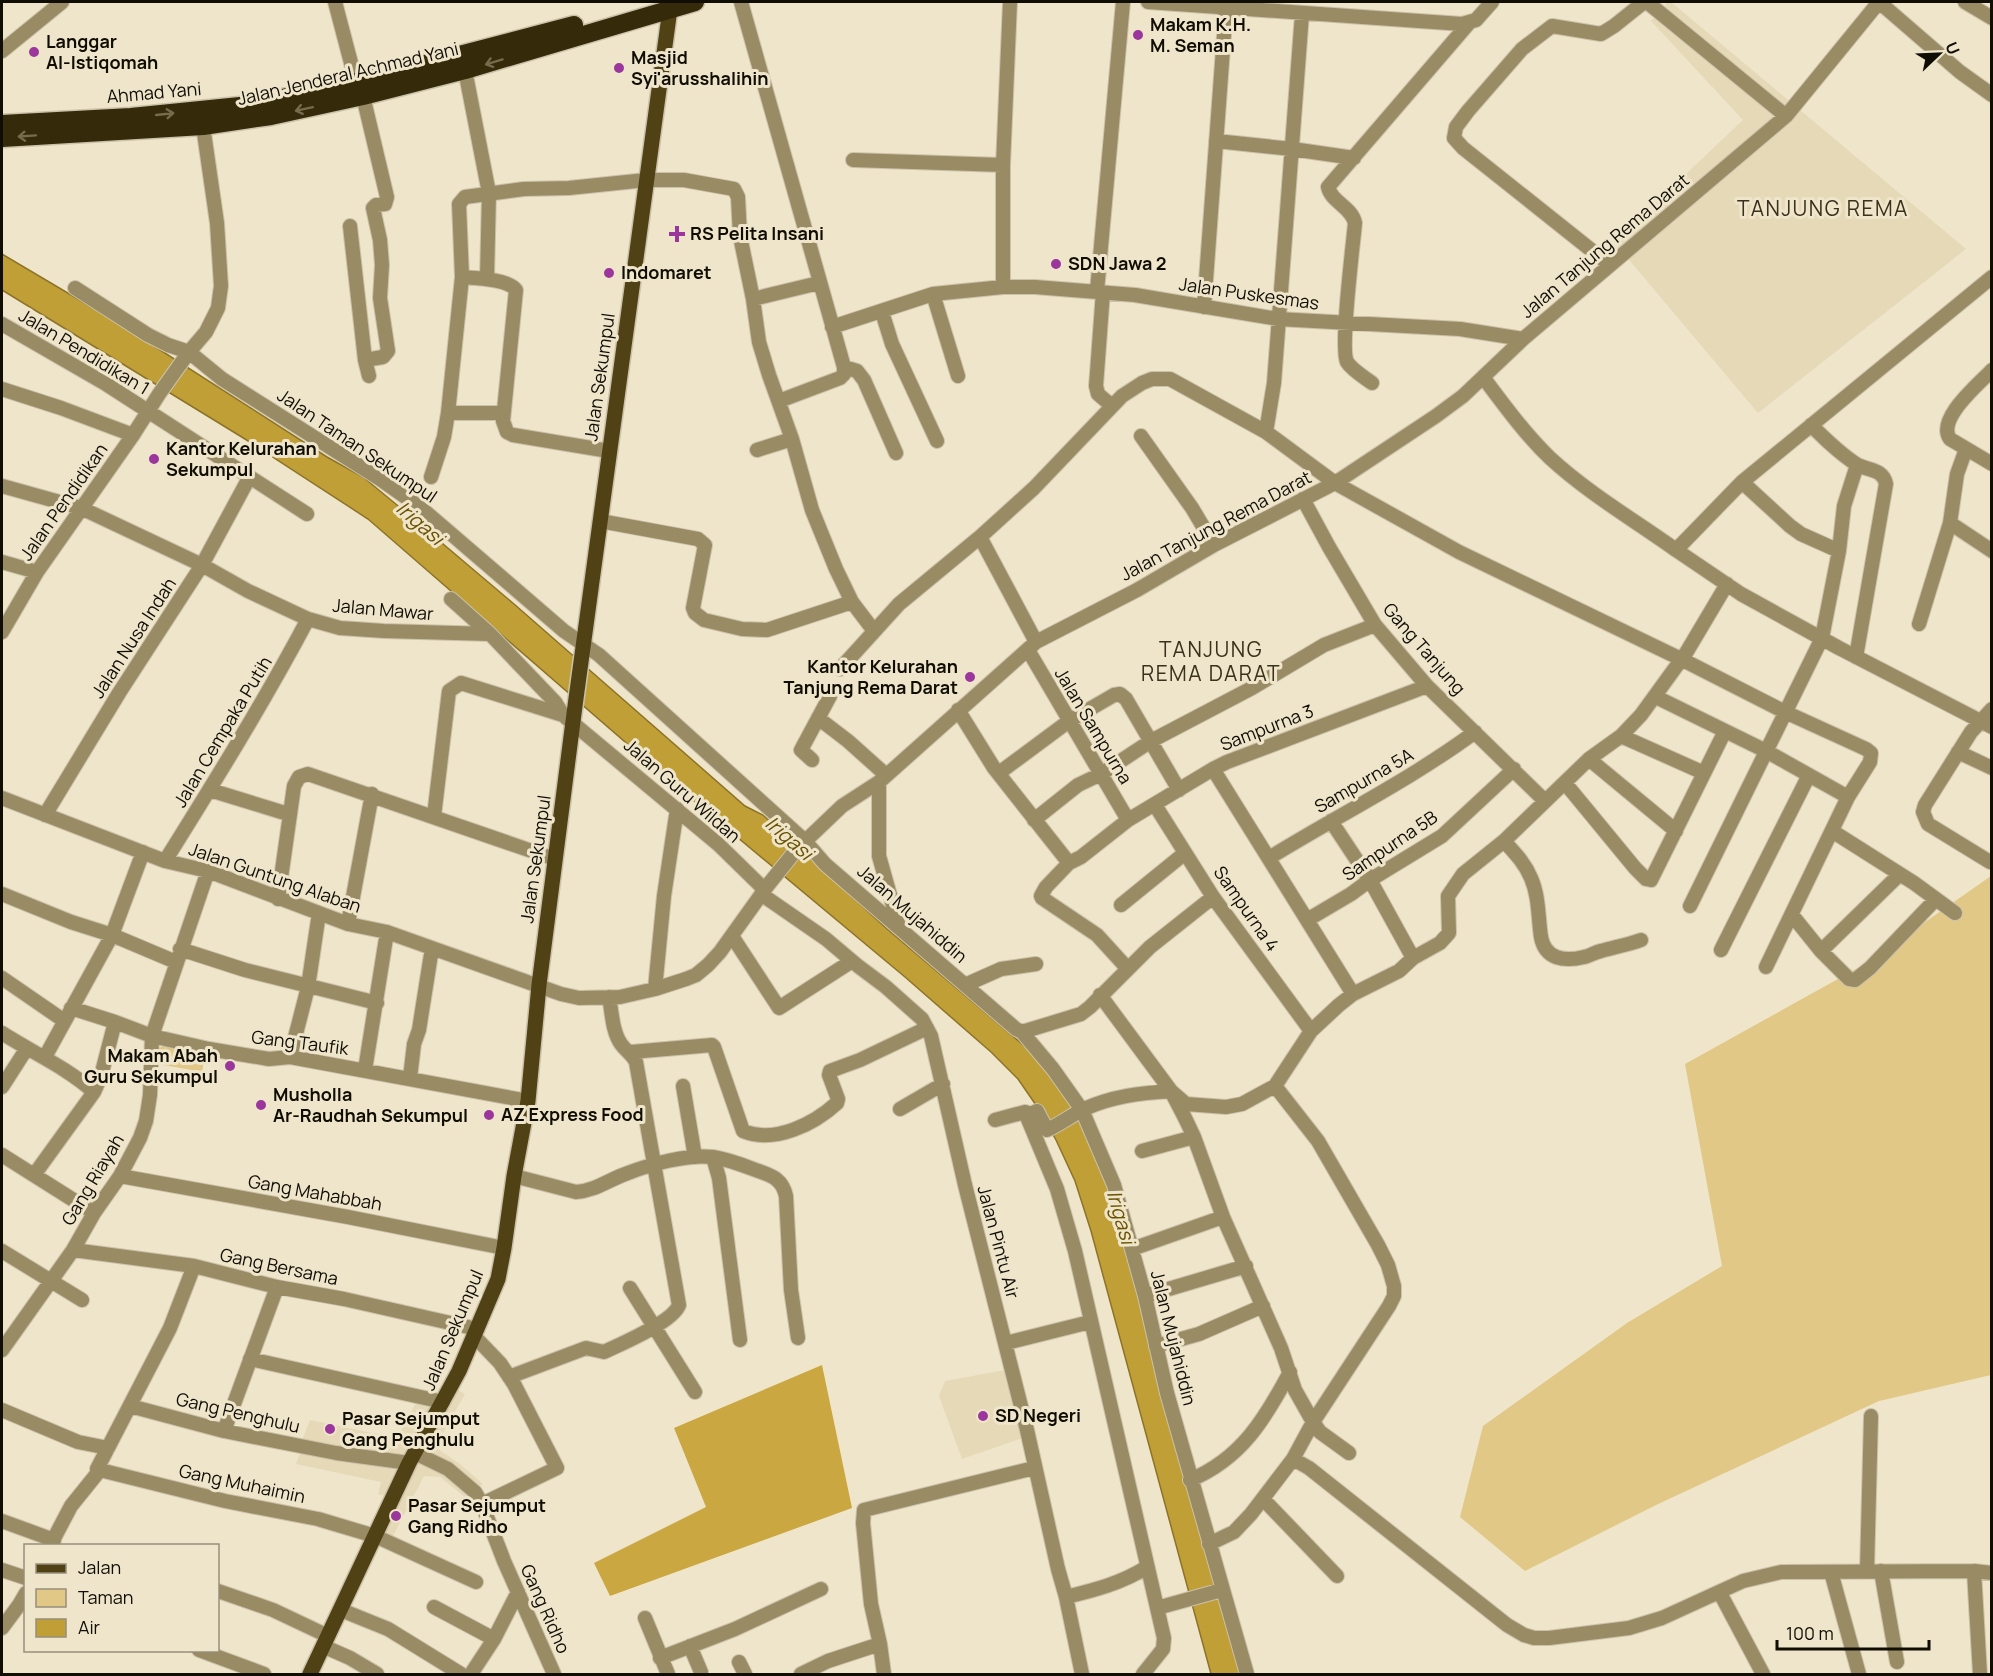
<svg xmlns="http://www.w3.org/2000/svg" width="1993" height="1676" font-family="Manrope,sans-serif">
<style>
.built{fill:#e6d9b8}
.green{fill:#e1c886}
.forest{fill:#caa741}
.water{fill:#c19f37;stroke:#8c7328;stroke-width:1.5}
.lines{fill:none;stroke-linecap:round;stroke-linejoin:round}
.minor-casing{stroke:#cbc2aa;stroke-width:16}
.major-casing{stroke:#cbc2aa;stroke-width:18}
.highway-casing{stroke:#cbc2aa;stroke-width:21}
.minor{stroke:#998b64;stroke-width:14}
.major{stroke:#514216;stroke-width:15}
.highway{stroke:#352a0a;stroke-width:18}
.oneway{stroke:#766b4d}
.poi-dot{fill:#9b369c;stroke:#efe5ca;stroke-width:2}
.labels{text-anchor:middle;stroke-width:6;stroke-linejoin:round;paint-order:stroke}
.poi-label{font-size:18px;font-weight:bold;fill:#100d05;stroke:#efe5ca;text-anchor:start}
.street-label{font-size:18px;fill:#100d05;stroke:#efe5ca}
.water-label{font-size:20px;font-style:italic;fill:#6a5300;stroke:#efe5ca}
.quarter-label{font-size:21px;letter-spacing:1.5px;fill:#39311b;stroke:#efe5ca}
</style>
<rect width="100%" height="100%" fill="#efe5ca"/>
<path class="built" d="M1668,2h3l295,247 -208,164 -144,-171 129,-122 -92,-99z
M1005,1370l20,67 -63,22 -23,-63 6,-15z
M454,1388l11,6 -30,53 25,17 23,20 -8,5 -56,-38z
M417,1401l21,4 -31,55 -105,-19 8,-21 87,18z
M301,1450l104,16 -15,31 -12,-3 3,-12 -85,-18z
M417,1456l54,35 -5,7 -26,-21 -16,-1 -33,64 -11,-6z"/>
<path class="green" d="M1991,876v499l-112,26 -223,104 -131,66 -65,-54 23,-91 144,-103 95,-57 -37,-202 180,-100z
M164,1045l42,6 -4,21 -44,-8 1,-16z"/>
<path class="forest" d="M822,1365l30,143 -242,88 -16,-33 112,-56 -32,-79z"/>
<path class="water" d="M2,254l113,67 212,136 36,20 34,28 117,99 231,202 18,9 123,113 155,132 33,43 31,66 139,505h-33l-120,-443 -16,-50 -19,-41 -18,-32 -20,-29 -27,-27 -86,-75 -228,-190 -309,-268 -123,-80 -243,-149z"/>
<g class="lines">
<g class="minor-casing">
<path id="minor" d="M335,2l21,80
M741,2l103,365v7l-4,4 -61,23
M1148,2l314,22 14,-4 16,-18
M1647,2l139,114
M1879,2l81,70 32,23
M1965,2l27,16
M2,51l60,-49
M465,70l24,123 -2,86
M363,96l24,101 -2,7 -9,1 -3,3 7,32 2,25 -2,33 8,53 -5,6 -18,3
M1216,141l76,8 62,9
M853,160l150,5
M350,226l15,134 4,16
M1610,265l-147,-117 -9,-10 2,-11 12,-16 54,-62 30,-23 49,8 13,-8 30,-24
M462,277c14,1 46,2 54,13l-13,131 4,11 6,3 96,16
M1992,277l-250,205 -66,68 65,44 98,54 153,79
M1003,287v-122l7,-163
M75,288l73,47 20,10 21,7 33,27 158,100 41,29 143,123 35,24 206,186 20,23 191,165 6,3 31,37 29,41 32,75 31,111 22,97 80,281
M1097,291l26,-289
M1103,292l-7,94 2,8 14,12
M933,294l25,82
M753,299l66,-16
M1204,307l22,-299
M882,312l10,32 45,97
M2,324l104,60 201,130
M832,327l101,-33 70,-7h32l100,8 143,24 182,10 63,10
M844,367l13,4 7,9 32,73
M1992,370c-14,15 -56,49 -42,69l42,25
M1483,377c21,28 42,57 67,81 38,35 84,62 126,92
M1372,383c-8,-6 -20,-13 -25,-21 -7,-14 6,-117 8,-139 -3,-16 -24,-21 -27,-36l141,-164
M2,389l59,19 72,27
M448,413h55
M1811,425c14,14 28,28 45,39 11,7 27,4 30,20l-30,173
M1266,432l8,-49 28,-369
M1141,436l51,72 22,37
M757,450l35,-11 20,71 24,59 16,33 22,29
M431,477l13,-40 4,-24 14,-136 -3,-73 6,-7 59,-8 45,-1 77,-8h38l50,9 4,8 2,39 13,63 6,43 10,33 23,64
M1742,482l48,44 11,8 38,17
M2,486l79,22 121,57 46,26 60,28 32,9 44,3 106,3 65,68 8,13
M1303,499l26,48 46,78 52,61 118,115
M600,521l98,18 7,6 -12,63 2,5 9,7 38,9 25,1 85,-28
M1950,523l42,28
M980,537l56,105
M2,562l35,10
M451,599l39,35
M1919,624l31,-101 7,-49 9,-25
M2,632l35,-60 96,-137 26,-41 30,-42 17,-20 12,-24 3,-22 -4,-63 -14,-97
M1028,650l100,170
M840,669l59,-65 81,-67 54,-49 88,-92 20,-13 10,-4h18l96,53 69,51 124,69 222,107 104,53 81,37 5,4 -1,9 -22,35
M1656,697l110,54 82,46 -82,170
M958,710l36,58 75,95
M818,718l30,23 38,34
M1621,736l83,37
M1958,752l34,16
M1589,759l87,72
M812,760l-11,-10 29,-54
M1213,769l140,225
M999,773l70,-52 45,-26 6,-1 6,5 53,91
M879,782v74l20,71
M1565,783l70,85 11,11 5,1 74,-149
M210,790l78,24
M2,798l163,63 43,10 140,53 39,8 174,62 18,4 41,-1 35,-8 31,-10 10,-4 12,-10 12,-13 48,-67 29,-36 45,-43 37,-24 157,-140 101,-52 77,-45 121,-62 101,-67 27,-20 60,-57 263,-223 93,-114
M1155,805l58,92 98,134
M45,815l74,-122 83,-128 47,-87
M434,816l15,-125 12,-8 102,32 155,129 46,45
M1034,820l44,-35 23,-11 50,-33 101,-53 72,-43 51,-20
M1331,821l39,59 43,78 -14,13 -46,23 -14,11 -28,26 -36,55 43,55 60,104 10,20 6,21v10l-5,10 -76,116 7,10 29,21
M1832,831l82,52 41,30
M1504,841c10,11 21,22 27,37 8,18 7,39 10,59 4,22 23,25 43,20 6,-1 11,-5 17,-6 14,-4 26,-6 40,-11
M1269,858c68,-42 141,-78 206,-126
M165,861c50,-80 99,-159 143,-242
M1990,862l-62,-38 -5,-12 2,-7 46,-73 21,-23
M2,894l69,28 41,13 64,27
M761,894l65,45 32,27 28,21 36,32 9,17 34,149 62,245 31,139 8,28 16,77
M278,899l16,-113 5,-9 9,-3 247,85
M1121,905l64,-52
M1690,906l132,-268 17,-87 5,-45 13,-41
M1792,915l29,36 28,28 6,1 15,-12 66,-69
M1307,920l44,-26 19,-14 72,-44 72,-67
M348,924l24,-130
M732,936l47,72 73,-47
M180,949l65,21 132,33
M1721,950l88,-175
M1821,951l79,-77
M1413,958l27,-15 9,-10 -1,-37 15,-22 41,-33 85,-82 32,-23 20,-21 45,-62 41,-69
M1128,969l-31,-34 -55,-37 -1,-2 5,-9 23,-24 12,-6 47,-37 85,-51 14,-7 200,-76
M2,978l61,42
M965,985l36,-16 35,-5
M655,989l9,-93 13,-87
M1100,995l71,96 14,27 9,19 29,80 58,131 14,42 18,32 -20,37
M71,1008l44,14 37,14 57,13 60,10 21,-2 238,44
M1022,1032l59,-18 9,-7 60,-60 63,-50
M2,1033c31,20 64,34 92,59l-60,83
M631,1052l81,-7 2,2 29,84c32,13 71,-7 94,-28l1,-4 -9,-24 1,-4 30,-11 67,-32
M45,1057l67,-122 31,-83
M290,1057l18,-70 11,-74
M365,1070l22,-138
M410,1078l4,-34 5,-14 13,-82
M683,1086l12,71
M2,1087l25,-39
M94,1092l7,-16 14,-54
M900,1109l43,-25
M1025,1112l32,77 18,62 89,387 -1,11 -20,25
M995,1120l30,-8 6,2 6,-3 10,19c13,-6 25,-15 37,-21 29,-13 57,-16 87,-18l15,13 40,3 16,-3 33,-18
M1142,1151l52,-14
M2,1155l92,58
M713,1157l6,21 21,162
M120,1176l228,41 156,31
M514,1176l62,16c19,-1 34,-13 52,-19 23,-9 60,-19 85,-16 13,2 27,7 40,12 16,6 29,8 33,27l5,94 7,48
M1132,1249l91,-32
M73,1250l121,16 83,21 67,12 133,30
M2,1251l80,49
M630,1288l65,104
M1145,1296l101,-30
M474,1336l26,27 14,21 43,84 -75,36
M1006,1343l84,-21
M1156,1346l43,-12 64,-28
M2,1350l71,-100 21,-37 26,-37 20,-38 6,-17 4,-26 2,-59 56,-165
M250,1359l193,43
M509,1377l77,-29 18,4c17,-8 69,-30 75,-47l-43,-243c-4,-8 -10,-11 -15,-18 -9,-13 -9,-32 -12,-47
M130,1406l94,25 112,22 73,10
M2,1410l76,32 30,6
M224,1431l53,-144
M415,1453l33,16 27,23 7,12 22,57 50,113
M100,1470l125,31 93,18 57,17 101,46
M1190,1480c51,-21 75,-61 100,-108
M1263,1499l74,77
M2,1521l52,19
M1209,1544l25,-12 17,-18 42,-55 16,9 198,157 17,10 10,3h15l80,-10 33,-10 81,-37 38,-9 193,-1 18,2
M50,1546l21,-40 29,-36 -3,-1 73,-141 24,-62
M2,1570l24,8
M1867,1571l4,-155
M1881,1571l16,91
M1974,1571l6,103
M1831,1572l28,102
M218,1591l55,19 55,26
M1720,1593l43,81
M1066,1597c29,-7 56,-14 81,-30
M434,1607l60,32
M1157,1608l65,-18
M341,1610l47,19 73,45
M645,1618l23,56
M2,1628l17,-23 7,-12
M690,1646l11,26
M325,1647l25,11 27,16
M199,1650l65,24
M660,1658l75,-29 86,-40
M739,1662l6,12
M471,1674l23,-35 24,-47
M801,1674l27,-13 52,-17
M884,1674l-4,-30 -9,-40 -8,-81 1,-13 170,-42"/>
</g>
<g class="major-casing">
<path id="major" d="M310,1674l99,-211 50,-92 39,-92 6,-31 10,-72 14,-75 11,-116 36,-279 95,-697"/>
</g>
<g class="highway-casing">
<path id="highway" d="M2,124l129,-7 119,-12 106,-23 218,-57
M2,138l201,-12 68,-10 92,-20 102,-26 230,-68"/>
</g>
<use href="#minor" class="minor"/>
<use href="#major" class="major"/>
<use href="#highway" class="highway"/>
</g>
<defs><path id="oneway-shaft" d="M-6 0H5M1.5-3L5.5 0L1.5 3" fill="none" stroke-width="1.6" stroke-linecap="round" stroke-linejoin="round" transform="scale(1.5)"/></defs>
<g class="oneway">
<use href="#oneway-shaft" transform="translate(494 62) rotate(163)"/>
<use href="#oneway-shaft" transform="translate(304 109) rotate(168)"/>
<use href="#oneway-shaft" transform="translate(165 114) rotate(-6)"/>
<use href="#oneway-shaft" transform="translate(27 136) rotate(176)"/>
</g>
<g class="poi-dot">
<circle cx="1138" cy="35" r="6"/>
<circle cx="34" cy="52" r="6"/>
<circle cx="619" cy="68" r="6"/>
<path d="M674 225h6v6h6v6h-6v6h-6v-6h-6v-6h6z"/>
<circle cx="1056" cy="264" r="6"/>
<circle cx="609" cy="273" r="6"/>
<circle cx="154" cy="459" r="6"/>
<circle cx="970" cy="677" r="6"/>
<circle cx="230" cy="1066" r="6"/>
<circle cx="261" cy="1105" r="6"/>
<circle cx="489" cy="1115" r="6"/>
<circle cx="983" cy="1416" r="6"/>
<circle cx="330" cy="1429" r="6"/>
<circle cx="396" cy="1516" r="6"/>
</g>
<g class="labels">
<g class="poi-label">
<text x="1150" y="31">Makam K.H.<tspan x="1150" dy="21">M. Seman</tspan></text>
<text x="46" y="48">Langgar<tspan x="46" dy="21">Al-Istiqomah</tspan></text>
<text x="631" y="64">Masjid<tspan x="631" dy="21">Syi'arusshalihin</tspan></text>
<text x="690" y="240">RS Pelita Insani</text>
<text x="1068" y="270">SDN Jawa 2</text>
<text x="621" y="279">Indomaret</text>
<text x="166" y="455">Kantor Kelurahan<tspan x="166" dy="21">Sekumpul</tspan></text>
<text x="958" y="673" text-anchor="end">Kantor Kelurahan<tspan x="958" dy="21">Tanjung Rema Darat</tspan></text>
<text x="218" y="1062" text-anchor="end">Makam Abah<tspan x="218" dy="21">Guru Sekumpul</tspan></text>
<text x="273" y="1101">Musholla<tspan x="273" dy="21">Ar-Raudhah Sekumpul</tspan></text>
<text x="501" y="1121">AZ Express Food</text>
<text x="995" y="1422">SD Negeri</text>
<text x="342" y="1425">Pasar Sejumput<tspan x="342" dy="21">Gang Penghulu</tspan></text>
<text x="408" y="1512">Pasar Sejumput<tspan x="408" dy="21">Gang Ridho</tspan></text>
</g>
<g class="street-label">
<text transform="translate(348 74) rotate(-13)" y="6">Jalan Jenderal Achmad Yani</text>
<text transform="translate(154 93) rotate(-5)" y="6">Ahmad Yani</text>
<text transform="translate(1605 246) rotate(-40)" y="6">Jalan Tanjung Rema Darat</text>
<text transform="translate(1249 294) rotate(8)" y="6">Jalan Puskesmas</text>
<text transform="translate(84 352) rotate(31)" y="6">Jalan Pendidikan 1</text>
<text transform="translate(600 377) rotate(-82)" y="6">Jalan Sekumpul</text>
<text transform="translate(357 446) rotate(34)" y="6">Jalan Taman Sekumpul</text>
<text transform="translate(64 502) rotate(-55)" y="6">Jalan Pendidikan</text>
<text transform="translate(1216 526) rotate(-28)" y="6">Jalan Tanjung Rema Darat</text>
<text transform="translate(383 610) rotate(5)" y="6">Jalan Mawar</text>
<text transform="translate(134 638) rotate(-57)" y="6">Jalan Nusa Indah</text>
<text transform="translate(1424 649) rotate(49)" y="6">Gang Tanjung</text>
<text transform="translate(1093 726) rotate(59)" y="6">Jalan Sampurna</text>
<text transform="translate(1267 728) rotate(-21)" y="6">Sampurna 3</text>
<text transform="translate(223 732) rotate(-59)" y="6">Jalan Cempaka Putih</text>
<text transform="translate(1364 781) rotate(-30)" y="6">Sampurna 5A</text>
<text transform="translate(682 791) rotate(41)" y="6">Jalan Guru Wildan</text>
<text transform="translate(1390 846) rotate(-34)" y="6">Sampurna 5B</text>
<text transform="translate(536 859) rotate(-82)" y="6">Jalan Sekumpul</text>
<text transform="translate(275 878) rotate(19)" y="6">Jalan Guntung Alaban</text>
<text transform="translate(1246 909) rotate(55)" y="6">Sampurna 4</text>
<text transform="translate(912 914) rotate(41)" y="6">Jalan Mujahiddin</text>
<text transform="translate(300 1043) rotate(7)" y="6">Gang Taufik</text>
<text transform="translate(93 1180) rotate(-59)" y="6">Gang Riayah</text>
<text transform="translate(315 1193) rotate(10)" y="6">Gang Mahabbah</text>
<text transform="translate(998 1242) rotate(75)" y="6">Jalan Pintu Air</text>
<text transform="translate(279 1267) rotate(12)" y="6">Gang Bersama</text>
<text transform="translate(453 1330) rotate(-67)" y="6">Jalan Sekumpul</text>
<text transform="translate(1173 1338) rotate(76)" y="6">Jalan Mujahiddin</text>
<text transform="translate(238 1413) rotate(13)" y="6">Gang Penghulu</text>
<text transform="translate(242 1484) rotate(12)" y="6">Gang Muhaimin</text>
<text transform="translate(545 1609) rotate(66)" y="6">Gang Ridho</text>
</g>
<g class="water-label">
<text transform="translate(420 523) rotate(41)" y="7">Irigasi</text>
<text transform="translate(789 838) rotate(41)" y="7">Irigasi</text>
<text transform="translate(1121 1217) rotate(74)" y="7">Irigasi</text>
</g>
<g class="quarter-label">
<text x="1823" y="216">TANJUNG REMA</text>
<text x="1211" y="657">TANJUNG<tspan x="1211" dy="24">REMA DARAT</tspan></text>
</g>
</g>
<rect width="1993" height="1676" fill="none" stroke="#100d05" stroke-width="6"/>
<rect x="24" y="1544" width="195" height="108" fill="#efe5ca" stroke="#968f7b" stroke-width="1.5"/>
<rect x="36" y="1564" width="30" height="9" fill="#514216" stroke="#968f7b" stroke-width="1.5"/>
<text x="78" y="1574" font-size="18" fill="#100d05">Jalan</text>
<rect x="36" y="1589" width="30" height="18" fill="#e1c886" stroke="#968f7b" stroke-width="1.5"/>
<text x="78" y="1604" font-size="18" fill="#100d05">Taman</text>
<rect x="36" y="1619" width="30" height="18" fill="#c19f37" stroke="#968f7b" stroke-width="1.5"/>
<text x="78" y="1634" font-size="18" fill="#100d05">Air</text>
<g transform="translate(1939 54) rotate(67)" stroke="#efe5ca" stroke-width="4.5" paint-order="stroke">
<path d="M0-4.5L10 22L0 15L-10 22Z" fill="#100d05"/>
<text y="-9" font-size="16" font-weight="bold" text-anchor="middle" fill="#100d05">U</text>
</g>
<path d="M1777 1640v9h152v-9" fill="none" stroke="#100d05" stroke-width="3"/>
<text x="1786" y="1640" font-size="18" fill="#100d05" stroke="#efe5ca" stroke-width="4.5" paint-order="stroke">100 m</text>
</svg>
